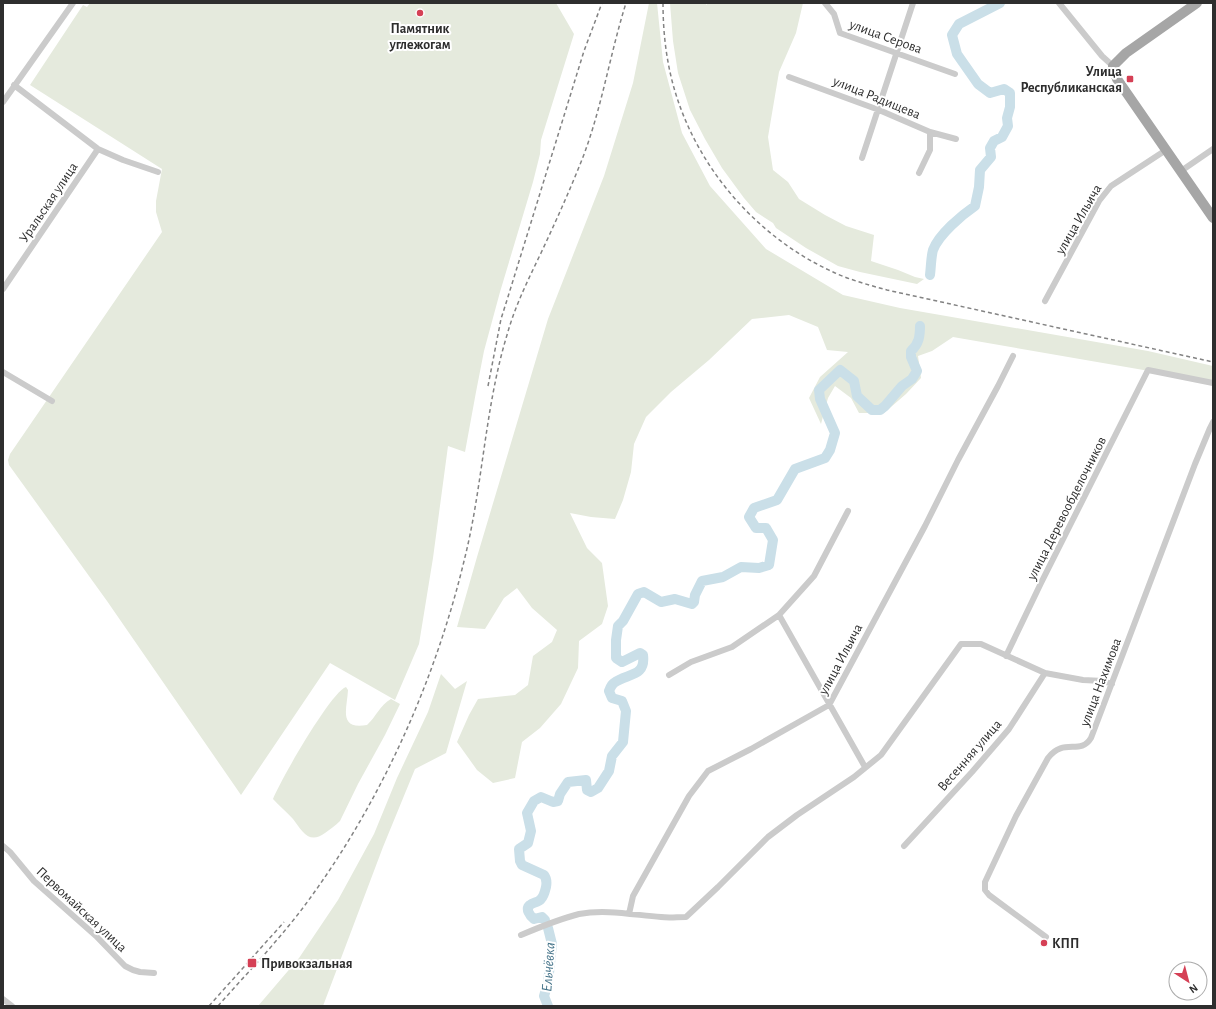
<svg xmlns="http://www.w3.org/2000/svg" width="1216" height="1009" font-family="'Alegreya Sans',sans-serif">
<style>
.green{fill:#e5eadd}
.lines{fill:none;stroke-linecap:round;stroke-linejoin:round}
.river{stroke:#cadfe8;stroke-width:10}
.street{stroke:#cbcbcb;stroke-width:6}
.primary{stroke:#a6a6a6;stroke-width:10}
.rail{stroke:#838383;stroke-width:1.5;stroke-dasharray:4 3;stroke-linecap:butt}
.poi-dot{fill:#d54055;stroke:#fff;stroke-width:1.5}
.labels{text-anchor:middle;stroke-width:4;stroke-linejoin:round;paint-order:stroke}
.poi-label{font-size:14px;font-weight:bold;fill:#2e2e2e;stroke:#fff;text-anchor:start}
.street-label{font-size:14px;fill:#2e2e2e;stroke:#fff}
.water-label{font-size:15px;font-style:italic;fill:#437288;stroke:#fff}
</style>
<rect width="100%" height="100%" fill="#fff"/>
<path class="green" d="M90,3h466l18,31 -33,106 -1,14 -7,28 -33,110 -16,59 -8,41 -11,60 -17,-6 -15,112 -14,86 -24,56 -65,-37 -89,132 -134,-194 -98,-136 -1,-5 2,-6 152,-222 -6,-20v-11l6,-32 -132,-84 53,-80 4,2z
M649,3h8l6,59 19,71 28,53 56,63 77,46 57,13 248,43 65,15v16l-260,-45 -21,14 -14,5 3,22 -15,16 -22,19h-25l-8,-15 -16,-12 -7,12 -7,26 -12,-26 11,-21 28,-25 -21,-2 -9,-23 -29,-12 -37,4 -43,41 -38,32 -25,25 -12,27 -3,28 -8,28 -8,19 -24,-2 -21,-4 17,35 15,15 6,43 -6,18 -23,17 -1,27 -17,36 -21,24 -18,14 -7,36 -22,5 -16,-13 -20,-28 12,-27 9,-16 37,-4 13,-10 5,-29 19,-14 5,-12 -25,-22 -15,-20 -13,10 -19,31 -28,-2 20,-70 71,-238 56,-143 29,-93z
M670,3h35l2,2v-2h96l-7,30 -17,39 -11,65 5,33 15,12 11,17 26,16 21,11 28,9 -3,26 27,9 17,7 9,2 -7,5 -57,-12 -22,-6 -32,-18 -30,-20 -3,-5 -17,-11 -12,-14 -22,-30 -17,-29 -15,-29 -12,-37 -5,-32z
M441,674l14,15 12,-8 -21,72 -31,16 -32,78 -60,159h-65l41,-48 39,-58 36,-66 23,-56 31,-66z
M346,687l2,3c-1,19 -10,40 19,35 9,-8 13,-20 24,-26l9,5 -15,31 -27,49 -18,37c-5,5 -10,8 -15,12 -16,12 -23,-2 -32,-14 -6,-7 -14,-13 -20,-20 7,-18 58,-107 73,-112z"/>
<g class="lines">
<path class="river" d="M930,275c1,-8 1,-18 3,-25 6,-16 29,-35 42,-44l4,-19 1,-17 11,-13 -1,-9 4,-7 8,-4 6,-11 -1,-8 3,-11v-14l-6,-4 -14,4 -12,-9 -21,-30 -5,-19 7,-11 41,-21
M545,920l-3,-3 -8,2c-4,-3 -9,-10 -4,-14 3,-3 8,-2 11,-6 3,-3 4,-8 5,-12 1,-5 1,-8 -2,-12l-22,-10 -2,-4 -1,-12 9,-6 3,-12 -4,-18 7,-12 7,-4 12,5 5,-1 2,-7 8,-12 18,-2 1,10 4,2 7,-4 11,-17 3,-15 11,-14 3,-31 -4,-10 -10,-3 -3,-7c1,-2 2,-6 5,-8 12,-10 32,-5 29,-28l-3,-2 -18,9 -6,-4v-18l2,-14 5,-5 15,-27 6,-2 17,10 14,-3 17,5 2,-2 1,-7 7,-14 21,-4 18,-10 18,1 10,-3 4,-25 -7,-12h-10l-7,-11 5,-9 23,-8 18,-31 30,-11 5,-8 5,-17 -15,-34 -1,-9 21,-20 14,11 3,15 15,14h8l5,-4 17,-20 10,-7 5,-8 -6,-14v-6c8,-7 9,-15 9,-25
M548,928l4,16 -4,39 -4,13 4,10"/>
<path class="street" d="M825,3l9,11 6,19 115,41
M1059,3l43,53 11,10
M789,77l90,33 51,22 26,7
M14,85l84,64 25,11 35,12
M3,102l70,-99
M862,158l51,-155
M1181,171l32,-22
M919,173l11,-23v-18
M3,289l95,-140
M1045,301l54,-100 12,-15 55,-36
M3,372l49,29
M779,615l86,152
M1006,656l35,-73 107,-213 65,13
M669,675l22,-13 41,-15 47,-32 35,-39 34,-65
M3,846l7,6 24,29 62,55 29,30 8,4 7,2 14,1
M904,846l68,-74 37,-43 36,-56
M629,914l4,-18 56,-100 19,-25 43,-22 78,-44 96,-179 33,-66 40,-74 15,-30
M521,935c19,-8 38,-16 58,-21 27,-5 55,1 82,3 8,1 16,0 25,0l32,-30 50,-50 29,-22 57,-38 27,-22 80,-111h20l64,29 38,7 20,1 9,3
M1046,937l-57,-42 -4,-5v-8l31,-66 32,-58c16,-21 32,-2 43,-20l104,-274 15,-36 3,-6
M3,999l9,7"/>
<path class="primary" d="M1197,3l-71,50 -13,13 4,13 96,139"/>
<path class="rail" d="M663,3c0,23 2,46 7,69 19,87 82,163 163,200 17,8 36,13 54,18l326,72
M488,386l13,-67 6,-19 77,-249 18,-48
M209,1006l75,-84
M218,1006c30,-34 63,-68 90,-105 74,-101 128,-222 157,-344 18,-73 20,-150 42,-222 8,-29 21,-55 34,-82 15,-32 29,-63 42,-96 19,-50 27,-103 43,-154"/>
</g>
<g class="poi-dot">
<circle cx="420" cy="13" r="4"/>
<rect x="1126" y="75" width="8" height="8" rx="2"/>
<circle cx="1044" cy="943" r="4"/>
<rect x="247" y="958" width="10" height="10" rx="2"/>
</g>
<g class="labels">
<g class="poi-label">
<text x="420" y="33" text-anchor="middle">Памятник<tspan x="420" dy="16">углежогам</tspan></text>
<text x="1122" y="76" text-anchor="end">Улица<tspan x="1122" dy="16">Республиканская</tspan></text>
<text x="1052" y="948">КПП</text>
<text x="261" y="968">Привокзальная</text>
</g>
<g class="street-label">
<text transform="translate(886 36) rotate(20)" y="5">улица Серова</text>
<text transform="translate(877 97) rotate(22)" y="5">улица Радищева</text>
<text transform="translate(48 202) rotate(-56)" y="5">Уральская улица</text>
<text transform="translate(1078 219) rotate(-60)" y="5">улица Ильича</text>
<text transform="translate(1066 508) rotate(-63)" y="5">улица Деревообделочников</text>
<text transform="translate(840 659) rotate(-62)" y="5">улица Ильича</text>
<text transform="translate(1100 682) rotate(-69)" y="5">улица Нахимова</text>
<text transform="translate(969 755) rotate(-49)" y="5">Весенняя улица</text>
<text transform="translate(82 909) rotate(43)" y="5">Первомайская улица</text>
</g>
<g class="water-label">
<text transform="translate(548 967) rotate(-86)" y="5">Ельчёвка</text>
</g>
</g>
<rect width="1216" height="1009" fill="none" stroke="#2e2e2e" stroke-width="8"/>
<g transform="translate(1188 981) rotate(144)"><circle r="19" fill="#ffffff" stroke="#ababab"/>
<path d="M0-3L7 15L0 10L-7 15Z" fill="#d54055"/>
<text y="-6" font-size="11" font-weight="bold" text-anchor="middle" fill="#2e2e2e">N</text>
</g>
</svg>
